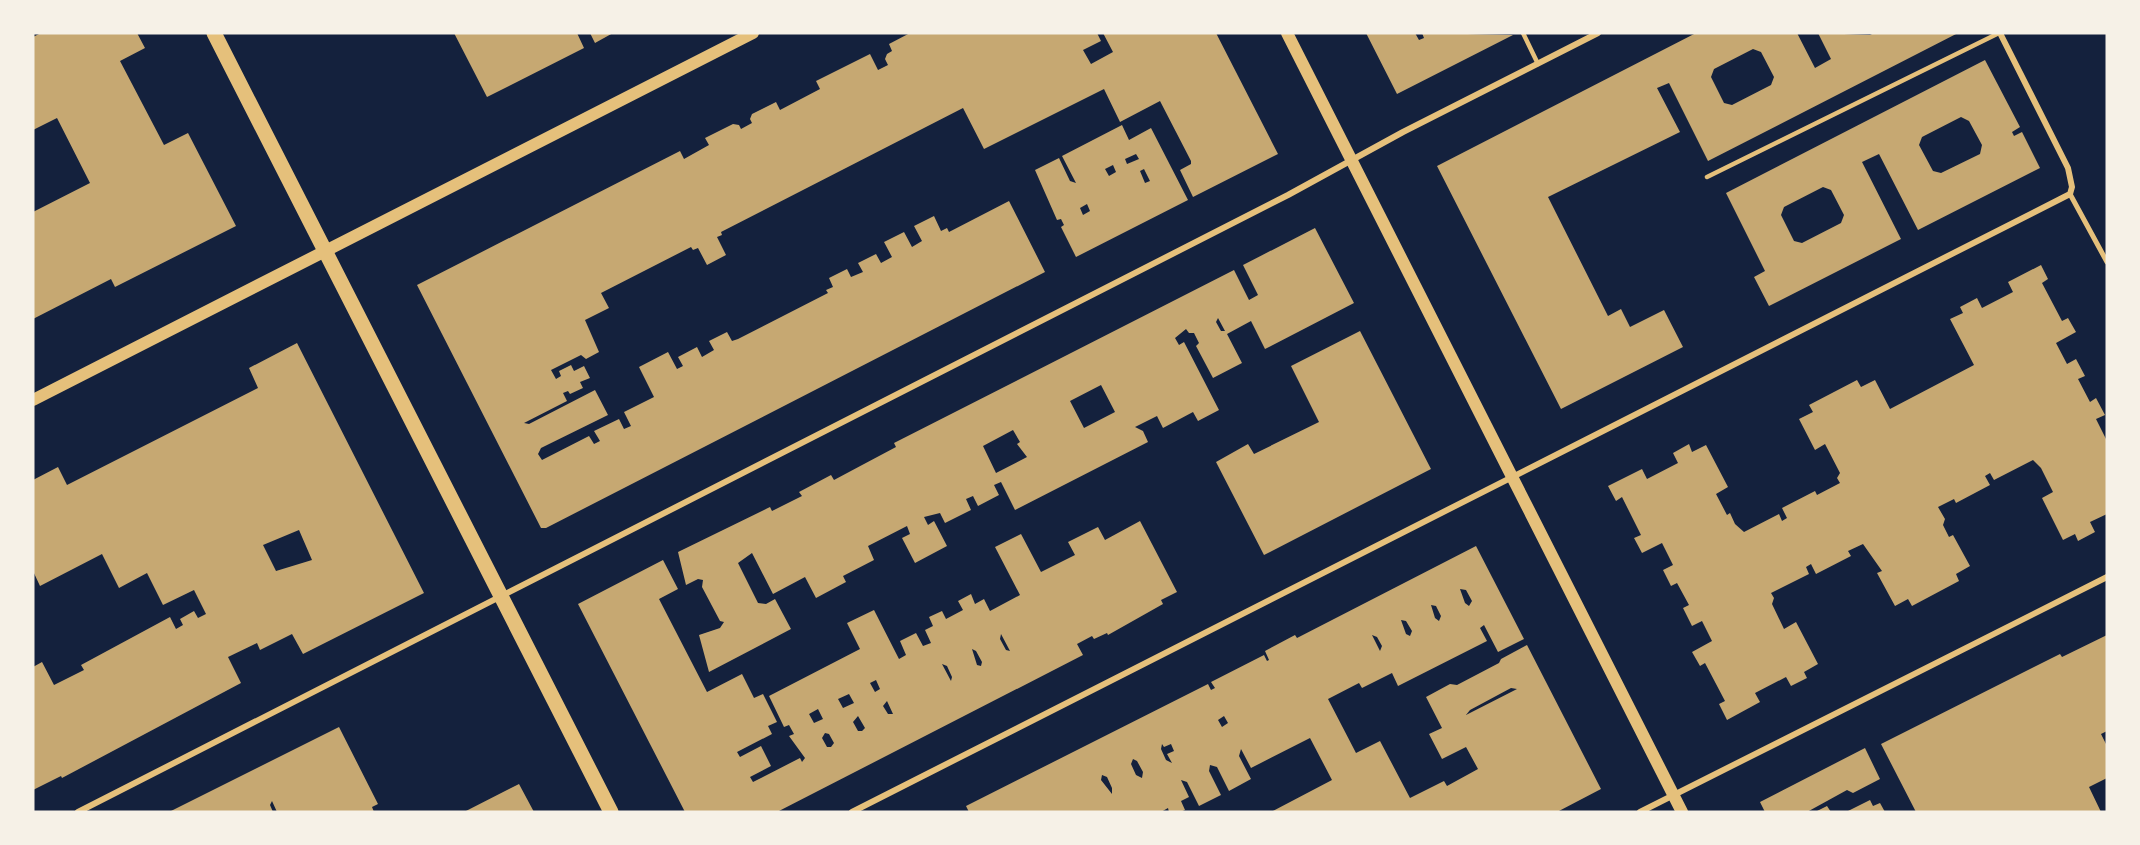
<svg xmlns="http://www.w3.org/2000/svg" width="2140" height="845" font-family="'Exo 2',sans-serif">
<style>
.building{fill:#c6a872;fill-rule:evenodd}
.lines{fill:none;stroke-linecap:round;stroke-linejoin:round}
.service{stroke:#e5c07b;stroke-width:4.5}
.pedestrian{stroke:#e5c07b;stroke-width:5}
.minor{stroke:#e5c07b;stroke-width:6}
.secondary{stroke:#e5c07b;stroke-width:12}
.primary{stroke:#e5c07b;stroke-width:15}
</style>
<rect width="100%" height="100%" fill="#14213d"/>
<path class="building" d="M41,33h96l8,15 -25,13 44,84 24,-12 48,93 -121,61 -4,-8 -78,40v-107l57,-29 -33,-65 -24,12v-93z
M454,33h123l7,15 -97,49z
M590,33h23l-18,10z
M910,33h187l4,8 -18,9 8,14 22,-12 -10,-19h113l62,121 -85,43 -13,-27 11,-6v-3l-31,-60 -40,21 -16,-33 -120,60 -21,-41 -242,124 1,3 -5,2 9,18 -19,10 -9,-17 -5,2 -2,-3 -90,46 8,15 -24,12 14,32 -13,7 -5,-4 -30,15 5,9 5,-3 -2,-5 12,-6 3,6 10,-5 6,12 -10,4 3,6 -13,6 -2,-3 -5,2 4,8 -43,22 5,1 66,-34 13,25 -67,33 -3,6 4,6 47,-24 5,8 6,-3 -6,-10 25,-12 5,10 7,-3 -7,-14 30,-15 -15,-30 29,-15 9,17 6,-3 -5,-9 19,-10 5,10 12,-7 -5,-9 18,-9 5,9 6,-2 90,-46 -2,-3 7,-3 -4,-9 18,-9 4,8 12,-5 -5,-9 18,-9 5,9 11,-6 -8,-15 20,-10 8,15 10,-6 -8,-15 20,-10 7,15 6,-3 2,4 60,-31 36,71 -499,256h-5l-124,-243 263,-134 4,8 25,-14 -4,-7 28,-14 6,1 2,4 11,-6 -2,-4 2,-5 24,-12 4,8 40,-21 -4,-8 54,-27 8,16 10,-5 -3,-6 2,-5 5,-3 -3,-7z
M1366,33h49l4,7 5,-2 -2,-5 91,2 -116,59z
M1696,33h101l18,35 16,-9 -13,-26 52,2 4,-2h84l-250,128 -39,-78 -12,5 23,44 -132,65 60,119 13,-7 9,18 34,-17 19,37 -122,62 -124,-243zM1753,49l8,3 13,25 -3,8 -39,20 -8,-2 -13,-26 3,-8z
M1985,60l35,67 -8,5 2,4 8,-4 18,36 -122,62 -39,-76 -17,8 39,77 -132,67 -15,-29 11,-6 -39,-78zM1961,117l8,4 13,24 -2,9 -39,19 -8,-2 -14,-26 3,-8zM1823,187l8,3 13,25 -3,8 -39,20 -8,-2 -13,-26 3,-8z
M1122,125l7,15 22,-12 37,72 -112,57 -15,-30 3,-2 -3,-6 -4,1 -22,-50 24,-12 11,23 6,2 -14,-27zM1136,154l3,5 -12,5 -2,-5zM1113,165l3,7 -7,4 -4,-7zM1144,169l6,12 -5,2 -5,-12zM1087,204l3,7 -7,4 -3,-7z
M1315,228l39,75 -89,46 -14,-28 -24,13 15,29 -29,15 -17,-32 3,-3 -5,-10h-5l-3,-4 -11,9 4,7 5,-3 35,68 -21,11 -5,-9 -30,16 -6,-12 -22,11 8,4 5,11 -133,68 -14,-28 -7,3 5,10 -21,11 -5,-10 -7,3 5,11 -26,13 -5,-10 -16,4 4,8 6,-4 13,25 -32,17 -13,-25 8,-4 -3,-8 -39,20 6,14 -31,16 3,6 -30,16 -11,-21 -32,17 -21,-41 -14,10 20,40 8,1 9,-5 16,30 -82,43 -10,-37 21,-7 4,-6 -4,-1 -18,-34 1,-7 -5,-1 -12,6 -8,-33 92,-45 2,4 30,-15 -3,-4 32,-17 3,5 30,-16 32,-17 -2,-4 340,-173 15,30 9,-5 -15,-30zM1218,318l7,13h-4l-5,-9zM1101,385l14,27 -31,16 -14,-27zM1013,430l7,12 -3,2 10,13 -31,16 -13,-27z
M2041,265l7,14 -6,4 20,38 6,-3 8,14 -20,11 11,21 9,-5 9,17 -7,3 12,23 6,-4 9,17 -9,4 11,22v73l-17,8 5,10 -17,9 -3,-7 -12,6 -21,-42 11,-6 -12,-24 -8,-8 -39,20 -4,-7 -5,3 5,9 -34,18 -2,-4 -16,8 7,12 -2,6 6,12 4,-2 17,31 -14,8 3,7 -47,25 -4,-7 -13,7 -18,-33 5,-2 -19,-27 -15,7 3,5 -35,18 -5,-10 -5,3 3,7 -38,19 3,5 -2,6 12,25 12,-7 22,42 -14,8 3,6 -16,8 -5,-9 -31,16 5,9 -33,18 -8,-16 6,-3 -20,-38 -5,3 -8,-14 20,-11 -10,-20 -10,5 -9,-18 6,-3 -12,-22 -6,3 -8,-16 10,-5 -11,-22 -20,10 -8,-15 7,-3 -19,-38 -6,4 -8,-15 34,-17 5,10 31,-16 -5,-10 16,-9 3,8 14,-7 22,42 -12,7 11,21 3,-2 5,11 9,8 35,-18 3,7 5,-3 -5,-10 33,-17 2,4 23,-12 -3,-5 3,-5 -15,-29 -10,6 -16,-31 14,-7 -4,-7 48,-25 4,7 14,-7 15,29 84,-44 -24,-46 13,-6 -3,-6 17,-9 5,10 31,-16 -5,-10z
M1360,331l71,138 -167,86 -48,-93 32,-18 6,10 65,-32 -28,-56z
M297,343l127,250 -121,61 -11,-20 -32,16 -3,-7 -29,14 13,26 -179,95 -1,-2 -28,14v-123l9,-5 12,23 30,-15 -3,-5 89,-48 6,12 7,-4 -3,-6 14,-8 4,7 8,-4 -12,-24 -31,15 -16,-32 -28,15 -17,-34 -62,32 -7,-15v-91l25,-13 9,18 191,-97 -9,-20zM299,530l13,30 -36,11 -13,-26z
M1140,521l37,71 -16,8 2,4 -55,31 -1,-2 -13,6 -2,-3 -15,8 6,11 -306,157h-92l-107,-208 85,-44 15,29 -19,10 48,93 35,-18 12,24 9,-4 14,28 -9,4 4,8 -35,18 3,5 21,-11 10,20 -21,11 3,5 47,-24 2,4 3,-4 -16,-22 5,-2 -5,-9 -5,2 -15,-31 91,-47 -13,-26 27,-13 25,49 7,-4 -6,-14 16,-8 7,13 8,-3 -6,-13 8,-4 -4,-9 13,-6 4,8 17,-9 -5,-9 13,-7 4,10 9,-5 6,12 30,-16 -25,-48 26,-13 20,38 34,-17 -7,-13 30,-15 7,13zM1001,634l9,17 -4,-1 -6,-11zM972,649l4,2 6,11 -1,4 -4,-1zM942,664l5,2 5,11 -1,4zM876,680l4,9 -5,3 -5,-9zM849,694l5,9 -11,5 -5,-9zM887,701l6,13h-5l-5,-8zM818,709l5,10 -9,4 -5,-9zM858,716l7,12 -3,3h-4l-5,-9zM825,733l4,1 5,9 -3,4h-4l-5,-9z
M1476,546l48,93 -26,13 -14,-27 -4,3 7,13 -89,45 -6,-13 -30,15 -3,-5 -31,16 28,54 24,-12 30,57 34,-17 3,5 31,-17 -12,-22 -24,12 -13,-25 13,-6 -16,-31 24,-13 7,1 42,-22 2,-4 26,-14 74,144 -44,23h-286l61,-32 -22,-42 -59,30 -10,-19 -2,7 12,23 -22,12 -12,-24 -7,-2 -1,6 12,24 -22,11 -12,-24 -6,-2 8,17 -8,4 4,9 -5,2h-11l-1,-4 -7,4h-192l-3,-6 242,-122 3,6 4,-2 -4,-6 53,-27 3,6 2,-1 -4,-9 30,-16 2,3zM1460,589l6,1 6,11 -3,5 -4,-3zM1431,605l5,1 5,10 -2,5 -4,-3zM1401,620l5,1 6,10 -2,5 -4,-2zM1372,635l5,2 5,9 -2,5zM1511,688l6,1 -51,26 4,-5zM1224,716l4,7 -6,4 -4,-7zM1162,744l2,3 7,-3 3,7 -7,3 5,9 -6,-3 -5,-11zM1133,759l4,2 6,11 -1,6 -6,-3 -5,-11zM1102,775l5,2 5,11v6l-11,-14z
M2107,635v96l-6,3 6,12v32l-18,9 12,25h-185l-35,-68 179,-90 2,3z
M339,727l39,77 -6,3 2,5h-97l-5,-11 -2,4 3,7h-104z
M1865,748l15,31 -27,14 -6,-3 -40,22h-42l-5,-10z
M519,784l15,28h-70z
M1870,800l3,6 7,-3 5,9h-39z
M1827,806l4,6h-16z"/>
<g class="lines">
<path class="service" d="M1523,33l15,31
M1707,177l292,-144"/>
<path class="pedestrian" d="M2070,194l37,68"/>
<path class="minor" d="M78,812l1210,-617 115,-63 195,-99
M852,812l1218,-618 2,-7 -4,-19 -68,-135
M1640,812l467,-235"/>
<path class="secondary" d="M1287,33l395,779
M33,400l720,-367"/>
<path class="primary" d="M214,33l397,779"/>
</g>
<rect width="2140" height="845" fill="none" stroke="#f6f1e7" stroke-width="69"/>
</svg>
